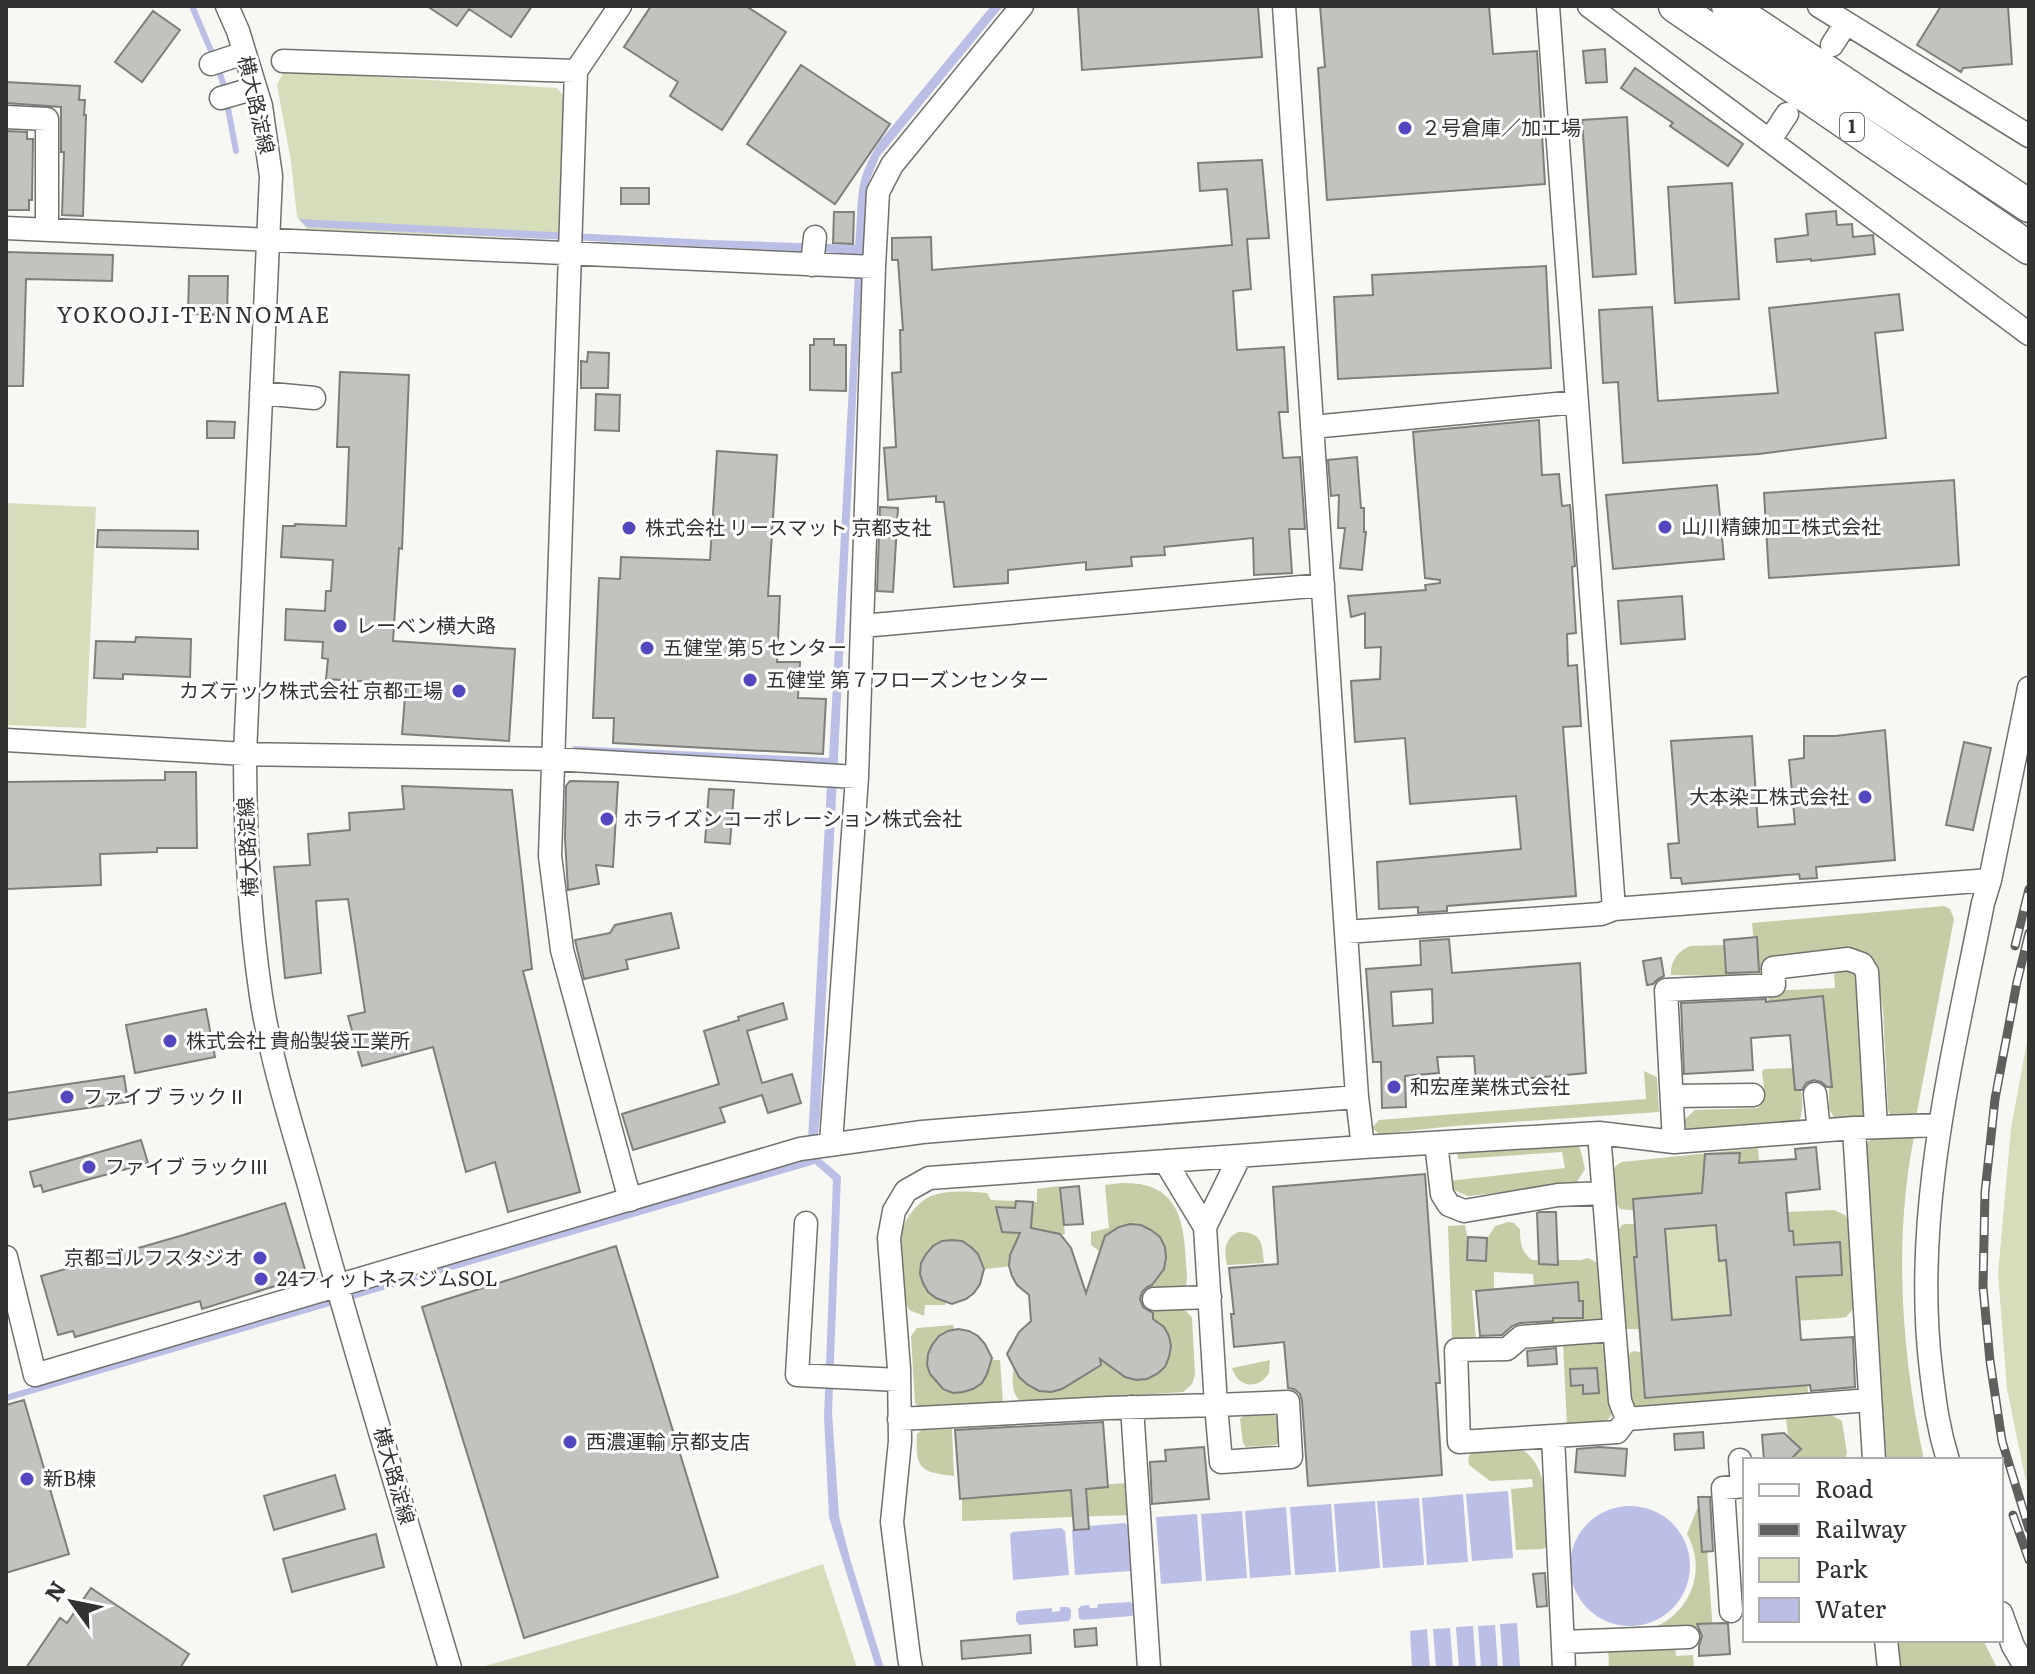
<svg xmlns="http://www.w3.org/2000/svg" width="2035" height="1674" font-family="Literata,'Noto Sans JP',serif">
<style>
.green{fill:#d5ddbb}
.forest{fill:#c4cda6}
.water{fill:#bcbfe5}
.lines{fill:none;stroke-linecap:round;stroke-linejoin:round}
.stream{stroke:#bcbfe5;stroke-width:6}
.building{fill:#c2c3bf;stroke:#7e7f7b;stroke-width:2;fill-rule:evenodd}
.minor-casing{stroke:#70716d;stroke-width:25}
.highway-casing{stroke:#70716d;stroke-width:35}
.minor{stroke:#fff;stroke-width:22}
.highway{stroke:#fff;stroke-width:32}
.rail-casing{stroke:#5f605d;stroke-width:9}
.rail{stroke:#fff;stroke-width:6;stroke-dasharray:18;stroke-linecap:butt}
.poi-dot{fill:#5247be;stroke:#fff;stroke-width:3}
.labels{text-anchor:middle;stroke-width:6;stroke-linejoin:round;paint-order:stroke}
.shield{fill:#fff;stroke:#70706f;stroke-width:2}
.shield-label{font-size:18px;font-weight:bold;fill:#323331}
.street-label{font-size:20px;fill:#323331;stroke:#fff}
.poi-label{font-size:20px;fill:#323331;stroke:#fff;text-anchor:start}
.neighbourhood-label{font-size:22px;letter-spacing:2px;fill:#323331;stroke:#fff}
</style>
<rect width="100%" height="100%" fill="#f7f8f4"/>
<path class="green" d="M284,71l273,17 11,13 -6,128 -13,10 -242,-10 -10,-12 -6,-56 -14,-76z
M6,503l90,4 -10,221 -80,-3z
M2029,1031v457l-4,-11 -18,-88 -9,-115 13,-146z
M1761,1221l7,91 -96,8 -7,-91z
M823,1564l34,104h-379l254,-73z"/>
<path class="forest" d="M1944,906l6,3 4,10 -38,198h-25l-3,-7 -5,-100 -6,-38 -28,-23 -75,7 2,21 -105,-2c-1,-13 7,-25 20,-29l63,-2 -2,-21z
M1850,968l9,9 7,137 -6,6h-24l-7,-11v-27l-34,-46 -24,1 -3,-46 67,-3 -1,-13 3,-4z
M1797,1068c3,17 9,37 2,54l-107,11 -10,-9 2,-4 11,-10 63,-2c10,-9 5,-24 4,-36l2,-3z
M1644,1071l13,6 2,35 -205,14 -75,8 -7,-6 7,-8 267,-21z
M1882,1134l32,3c-21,106 -12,218 10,323h-41l-19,-310c4,-9 8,-14 18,-16z
M1578,1145l2,3 5,21 -10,16 -107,11 -14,-6 -6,-9 117,-13 -3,-16 -104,7v-6z
M1758,1148l4,45 -124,18 -18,-2c-6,-8 -11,-35 -4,-43 1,-2 4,-3 6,-4z
M1121,1183c64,-2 63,46 66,95l-1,8 -4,6 -32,-2 -59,-45v-13l18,-4 -4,-43z
M1059,1186l6,48 -40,8 -12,24 -46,5 -22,34h-20l-1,11 -15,-6 -3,-7c-1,-21 -7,-48 -5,-68 2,-14 16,-33 30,-39 15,-6 39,-5 56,-3l4,7 46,2v-13z
M1834,1210l11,5 4,6 5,87 -8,9 -6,1 -46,3 -9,-109z
M1508,1222l6,1 6,6c0,13 1,23 12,31h49l7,-2 10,5 7,50 -3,6 -7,5 -58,4 -4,-54 -39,-2v17l-22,2 4,48 -24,1 -4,-114 17,-1 2,11 21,1 7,-11z
M1626,1224h12l7,105h-18l-5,-6 -3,-94 3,-4z
M1238,1232c24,0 24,10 26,31l-37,2c-3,-14 -3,-26 11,-33z
M1156,1309c13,0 29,-4 36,9l3,57 -3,9 -9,8 -160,11c-14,-9 -10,-26 -9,-41l103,-7z
M953,1325l2,7 35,28h10l3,43 -83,5 -5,-5 -4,-67 6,-8z
M1595,1341l7,3 4,8 6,62c-9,16 -29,12 -45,13l-4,-85z
M1634,1351l173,33 2,14 -165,12c-4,-2 -10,-4 -13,-8 -6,-7 -5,-40 -1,-49z
M1270,1360l-1,13c-11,17 -31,15 -37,-5z
M1274,1415l3,2 2,24 -3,4 -30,2 -3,-4 -3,-24 4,-3z
M1831,1415l11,6 5,32 -2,7h-54l-5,-42z
M952,1429l2,47c-34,-4 -39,-7 -37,-42l5,-4z
M1477,1448h42c31,15 26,60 29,91l-2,8 -4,2 -26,1 -5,-61 22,-2 -1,-8 -42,2 -21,-16c-2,-9 1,-12 8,-17z
M1130,1483l1,32 -169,6v-29z
M1703,1494l10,138h-77c47,-6 75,-55 51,-98z
M1893,1640h90l14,28h-102z
M1608,1645l67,1 1,10 17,-1 1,13h-85z"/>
<path class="water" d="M991,6h12l-124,151 -12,30 -1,13 -46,915 -4,40 25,21 -9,236 7,104 12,46 33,106h-8l-47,-151 -5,-100 9,-237 -18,-16 -442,129 5,-8 429,-126 21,-393 -251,-13 -5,-7 257,12 27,-504 -549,-27 -8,-8 412,21 144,5c5,-45 -3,-63 25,-104z
M1508,1491l5,67 -41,3 -6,-67z
M1463,1494l5,68 -41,3 -5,-67z
M1419,1498l5,67 -41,3 -6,-67z
M1375,1501l5,67 -41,4 -5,-68z
M1331,1504l5,68 -41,3 -5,-68z
M1570 1566a60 60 0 1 1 120 0a60 60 0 1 1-120 0Z
M1286,1507l5,68 -41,3 -5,-67z
M1242,1511l5,67 -41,3 -5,-67z
M1197,1514l5,67 -41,3 -5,-67z
M1125,1523l3,3 3,45 -56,4 -3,-45 3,-3z
M1061,1528l4,3 4,44 -56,5 -3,-46 3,-2z
M1130,1602l4,3v8l-2,3 -50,4 -3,-2 -1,-9 3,-3 8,-1 1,3h7l1,-4z
M1060,1607h8l3,3v7l-2,4 -50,4 -3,-4v-7l2,-3 34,-3v4l8,-1z
M1517,1623l3,45h-17l-3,-44z
M1495,1625l3,43h-17l-3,-42z
M1473,1626l3,42h-17l-3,-41z
M1450,1628l3,40h-17l-3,-39z
M1427,1629l3,39h-18l-2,-37z"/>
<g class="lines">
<path class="stream" d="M192,6l22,52
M218,68l8,24
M227,103l9,48
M347,1298l35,-11
M6,1398l330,-97"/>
</g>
<path class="building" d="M427,6h105l-21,31 -42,-28 -12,17z
M651,6h95l40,26 -64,98 -52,-34 8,-14 -54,-35z
M1078,6h180l4,51 -180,13z
M1320,6h169l4,48 44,-3 8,133 -218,16 -9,-132 7,-1z
M1941,6h67l4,58 -49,4 -2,4 -44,-27z
M153,11l27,19 -38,52 -27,-20z
M1605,49l2,33 -21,1 -3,-32z
M801,65l89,59 -55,80 -88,-60z
M1635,68l108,76 -15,22 -58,-40 3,-3 -52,-35z
M6,82l74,4 -1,14h6l-1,15h2l-3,101 -21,-1 2,-63h-3v-45l-55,-4z
M1627,117l9,157 -43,3 -11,-157z
M6,131l21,1v7h6l-1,61h-3v10h-23z
M1262,160l7,78 -22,1 4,50 -18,2 4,59 47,-3 4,65h-9l4,46 17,-1 5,72h-16l3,44 -38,2 -1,-37 -89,9 1,8 -34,2 1,9 -46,4v-8l-78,8v13l-54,4 -10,-85h-8v-6l-48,4 -4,-52 12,-1 -4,-74 9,-1 -1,-42h3l-5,-70h-6v-22l39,-1 1,33 300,-25 -5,-56 -27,2 -2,-28z
M1732,183l7,116 -64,4 -7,-116z
M621,188h28v16h-28z
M1836,211l1,14 15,-1 1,13 20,-2 2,19 -64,7v-2l-34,3 -2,-23 33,-4 -2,-21z
M834,212h20l-1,32 -20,-1z
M6,252l107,3 -1,26 -86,-2 -3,107h-17z
M1546,266l5,102 -213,11 -4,-82 39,-2 -1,-20z
M189,276h39l-1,39 -39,-1z
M1899,294l4,36 -28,3 11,105 -127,16 -136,9 -5,-81 -15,1 -4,-73 53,-3 6,94 120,-8 -9,-85z
M814,339h20v6h12v46l-36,-1v-45h4z
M588,352l21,1 -1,35h-27v-27l6,1z
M340,372l69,3 -7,174 -3,-1 -6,93 122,8 -6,92 -107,-7 4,-50 -80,-5 2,-20 -6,-1 1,-16 -38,-2 1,-31 39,2 1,-20h5l2,-31 -52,-3 2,-31h12v-2l51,2 3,-79h-12z
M596,394l24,1 -1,36 -24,-1z
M1539,420l3,55 17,-1 3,32 8,-1 5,61 -3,1 4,66 -9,1 1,32 9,-1 4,61 -18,1 13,169 -129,10v5l-29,2v-6l-39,2 -2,-47 144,-13 -5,-53 -106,8 -5,-66 -50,4 -4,-61 29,-2 1,-32 -16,1v-35l-14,4 -3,-21 78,-6 -1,-5 15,-2v-3l-15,-2 -12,-146z
M207,421l28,1 -1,16h-27z
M717,451l60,4 -9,141h12l-3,66h23l-2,36 28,1 -3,55 -210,-11 1,-25h-21l6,-140 21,1 1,-22 89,3z
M1357,457l4,51h3v24h2l-4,38 -22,-2 5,-40h-7l1,-33 -8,1 -3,-36z
M1954,480l5,85 -190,13 -5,-85z
M1717,485l7,74 -111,10 -7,-74z
M880,507l18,1 -5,84 -16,-1z
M98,530l100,1v18l-101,-2z
M1682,596l3,43 -64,5 -3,-43z
M136,637l55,2 -1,38 -67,-3v5l-29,-1 2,-37 39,1z
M1885,730l10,130 -79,7 1,11 -17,1 -1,-5 -117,10 -1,-6h-10l-3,-34 11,-1 -8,-102 81,-5 6,91 37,-3 -6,-64 15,-2v-22h31z
M1964,742l27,6 -18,82 -27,-5z
M165,772h31l1,76h-40v4l-57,2 1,31 -94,4 -1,-107 159,-2z
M570,781l48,1 -5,85 -17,-2 3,19 -31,6 -3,-51 1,-53z
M402,786l110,4 20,179 -9,2 57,221 -72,20 -13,-50 -29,10 -33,-125 -71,19 -14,-50 17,-4 -17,-113 -32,2 5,72 -36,5 -11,-111 36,-2 -2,-31 42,-4 -1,-17 55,-4z
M709,789l25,1 -4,54 -25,-2z
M671,913l8,35 -53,12 2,9 -44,10 -9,-39 35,-7 5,-8z
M1757,937l2,35 -33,1 -2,-33z
M1449,939l3,34 128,-10 6,110 -110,10 -2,-27 -37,1 2,16 -34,3 1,31 -24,1 -1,-46h-8l-7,-93 55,-4 -1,-24zM1432,989l1,34 -40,3 -2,-34z
M1661,958l3,18 -6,3 -5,5 -6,1 -4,-24z
M1823,996l9,91h-5l-6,-5 -7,-2 -8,3 -4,7h-7l-5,-55 -39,3 2,32 -69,4 -3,-71 85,-4v3z
M783,1003l4,16 -40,12 15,52 30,-9 9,29 -33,10 -6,-18 -42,13 5,14 -92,28 -11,-36 97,-30 -15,-53 35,-11 -1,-3z
M206,1009l9,48 -80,16 -9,-48z
M124,1076l4,26 -122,18v-27z
M141,1140l7,23 -105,29 -2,-7 -7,2 -4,-15z
M1816,1147l4,42 -34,4 3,38h4l1,14 46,-3 2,33 -46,2 5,63 52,-3 2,50 -44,4 -1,-6 -165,13 -11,-141h3l-4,-58 69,-6 3,-39 35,-1 -1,10 57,-4 -1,-10zM1716,1225l3,36 7,-1 5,55 -59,5 -7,-91z
M1425,1174l15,209h-4l6,92 -134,11 -6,-85 -2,-7 -6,-5 -6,-1 -4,-46 -50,5 -3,-33h3l-5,-46 49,-4 -5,-77z
M1079,1186l4,38 -19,1 -4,-37z
M1016,1201l17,1 -2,26 29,6 11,14 15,45 19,-57 14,-9 11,-3 11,1 10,5 9,7 5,10 1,11 -2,11 -12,16 -5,2 -5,5 -2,7 3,8 10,6v6l11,8 5,9 2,10 -2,11 -4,10 -8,7 -10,5 -11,1 -11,-3 -25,-18 1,6 -39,24 -11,3 -12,-1 -11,-6 -9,-8 -12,-23 12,-22 12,-11 -2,-26 -12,-10 -5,-9 -3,-10 1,-11 10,-22 -18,-1 -6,-25 19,1z
M285,1203l22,73 -105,33 -2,-8 -125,36 -2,-6 -15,4 -17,-59 139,-40z
M1539,1212h17l2,53 -19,-1 -2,-51z
M1468,1237l19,1 -1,23 -19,-1z
M952,1240l10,1 9,6 7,7 6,15 -4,15 -6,9 -8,6 -14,5 -16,-6 -8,-6 -5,-9 -3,-9 1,-11 5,-9 7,-8 9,-5z
M616,1246l102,331 -194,61 -102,-331z
M1578,1282l1,19h4v17h-30v3l-33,2 -8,3 -10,9 -22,1 -4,-45z
M958,1329l11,2 9,5 7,8 7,14 -5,16 -5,9 -9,6 -10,3 -10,1 -10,-4 -13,-15 -3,-9 1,-11 4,-9 7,-9 9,-5z
M1556,1348l1,16 -29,2 -1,-15z
M1597,1368l2,25 -16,1v-9l-12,1 -1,-17z
M24,1400l45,154 -63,19v-168z
M1103,1422l5,65 -22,2 3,40 -15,1 -3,-40 -111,9 -5,-69z
M1703,1432l1,16 -29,2 -1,-16z
M1784,1433l17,16 -11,11h-26l-2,-25z
M1204,1447l5,52 -57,5 -2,-42 16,-1 -1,-11z
M1599,1447l28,2 -2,27 -50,-4 2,-23z
M335,1475l10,34 -71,21 -10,-34z
M1698,1497h12l3,54 -11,1z
M376,1534l8,33 -92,25 -9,-33z
M1545,1573l2,33 -10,1 -4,-33z
M91,1588l98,66 -9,14h-154l34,-50 7,5z
M1724,1623l4,1 2,30 -31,2v-10l3,-10 -5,-12z
M1096,1628l1,17 -22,2 -1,-17z
M1030,1635l1,18 -69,6 -1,-18z"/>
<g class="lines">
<g class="minor-casing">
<path id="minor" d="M227,6l11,25 23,75 10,70 -26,578c0,81 4,161 16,242 11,72 35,141 54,211 43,155 90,308 135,461
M620,6l-44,65 -26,785 12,94 68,250
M1284,6l73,1091 6,50 236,-14 75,9 180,-14 85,-3
M1548,6l66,903
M1589,6l440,328
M1819,6l210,130
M1832,45l14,-22
M283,61l293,10
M211,64l33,-11
M221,98l34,-10
M6,117l41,2v111
M1770,140l17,-26
M6,228l868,39
M812,265l3,-28
M261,393l53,5
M1312,427l265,-25
M862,626l461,-41
M6,740l239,14 309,5 303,18
M1346,932l255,-18 13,-5 376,-29
M1815,1094l4,37
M1672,1096l81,-1
M1854,1128l20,332
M1599,1133l21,268 7,18
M1674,1142l-8,-152 108,-5 -1,-17 75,-9 14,5 5,8 9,155
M831,1143l26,-366 17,-510 4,-75 14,-27 130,-159
M1436,1143l6,51 7,11 15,6 94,-16 45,-2
M1165,1161l40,66
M806,1223l-9,152 102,5
M6,1257l29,118 765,-226 122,-17 435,-35
M1154,1299l56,-2
M1614,1330l-93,7 -14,12 -51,1 3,92 158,-10 10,-13 243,-19
M1288,1402l3,55 -70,5 -5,-57z
M1132,1407l17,261
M899,1419l209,-11 108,-3 -11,-178 35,-71
M1553,1436l11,232
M1740,1460l2,26
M1948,1460c-10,-32 -13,-57 -17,-90 -19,-157 22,-313 52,-467l7,-23 39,-192
M1731,1611l-8,-123 22,-2
M2001,1613l12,33 13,22
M1886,1640l3,28
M1563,1642l125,-5
M911,1668l-2,-11 -17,-135 8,-81 -1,-72 -10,-131 5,-27 12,-20 23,-13 434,-31"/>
</g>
<g class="highway-casing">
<path id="highway" d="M1675,6l354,242
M1728,6l301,200"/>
</g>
<use href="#minor" class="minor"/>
<use href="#highway" class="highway"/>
<g class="rail-casing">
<path id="rail" d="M2029,933l-12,49 -22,117 -10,93 -2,95 7,74 12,80 27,88
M2015,946l14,-57
M2013,1515l16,45"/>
</g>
<use href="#rail" class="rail"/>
</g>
<g class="poi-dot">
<circle cx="1405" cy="128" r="8"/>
<circle cx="1665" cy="527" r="8"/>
<circle cx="629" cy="528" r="8"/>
<circle cx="340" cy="626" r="8"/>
<circle cx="647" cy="648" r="8"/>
<circle cx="750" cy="680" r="8"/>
<circle cx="459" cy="691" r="8"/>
<circle cx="1865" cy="797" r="8"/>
<circle cx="607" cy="819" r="8"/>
<circle cx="170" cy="1041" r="8"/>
<circle cx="1394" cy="1087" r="8"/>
<circle cx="67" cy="1097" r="8"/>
<circle cx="89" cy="1167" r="8"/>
<circle cx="260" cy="1258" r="8"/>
<circle cx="261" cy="1279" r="8"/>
<circle cx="570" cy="1442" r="8"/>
<circle cx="27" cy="1479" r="8"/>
</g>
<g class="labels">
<rect class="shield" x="1840" y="113" width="24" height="28" rx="6"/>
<g class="shield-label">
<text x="1852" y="133">1</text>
</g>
<g class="street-label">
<text transform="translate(256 105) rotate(77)" y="7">横大路淀線</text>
<text transform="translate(248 847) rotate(-93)" y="7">横大路淀線</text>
<text transform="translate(394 1476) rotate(74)" y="7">横大路淀線</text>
</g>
<g class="poi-label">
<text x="1421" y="135">２号倉庫／加工場</text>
<text x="1681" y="534">山川精錬加工株式会社</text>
<text x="645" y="535">株式会社 リースマット 京都支社</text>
<text x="356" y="633">レーベン横大路</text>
<text x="663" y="655">五健堂 第５センター</text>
<text x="766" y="687">五健堂 第７フローズンセンター</text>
<text x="443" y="698" text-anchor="end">カズテック株式会社 京都工場</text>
<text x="1849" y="804" text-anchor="end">大本染工株式会社</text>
<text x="623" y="826">ホライズンコーポレーション株式会社</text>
<text x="186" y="1048">株式会社 貴船製袋工業所</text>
<text x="1410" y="1094">和宏産業株式会社</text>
<text x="83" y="1104">ファイブ ラックⅡ</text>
<text x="105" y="1174">ファイブ ラックⅢ</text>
<text x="244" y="1265" text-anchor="end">京都ゴルフスタジオ</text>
<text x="277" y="1286">24フィットネスジムSOL</text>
<text x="586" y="1449">西濃運輸 京都支店</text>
<text x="43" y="1486">新B棟</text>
</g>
<g class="neighbourhood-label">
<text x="194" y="323">YOKOOJI-TENNOMAE</text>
</g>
</g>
<rect width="2035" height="1674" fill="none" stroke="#323331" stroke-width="16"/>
<rect x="1743" y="1458" width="260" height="184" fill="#ffffff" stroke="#adadad" stroke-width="2"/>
<rect x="1759" y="1484" width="40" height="12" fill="#ffffff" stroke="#adadad" stroke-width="2"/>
<text x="1815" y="1498" font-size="24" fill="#323331">Road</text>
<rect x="1759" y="1524" width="40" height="12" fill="#5f605d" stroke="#adadad" stroke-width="2"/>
<text x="1815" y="1538" font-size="24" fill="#323331">Railway</text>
<rect x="1759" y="1558" width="40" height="24" fill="#d5ddbb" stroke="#adadad" stroke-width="2"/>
<text x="1815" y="1578" font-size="24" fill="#323331">Park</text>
<rect x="1759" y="1598" width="40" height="24" fill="#bcbfe5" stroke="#adadad" stroke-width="2"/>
<text x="1815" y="1618" font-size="24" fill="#323331">Water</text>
<g transform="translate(72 1602) rotate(303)" stroke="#ffffff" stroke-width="6" paint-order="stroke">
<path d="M0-6L14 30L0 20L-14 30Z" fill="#323331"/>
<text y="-12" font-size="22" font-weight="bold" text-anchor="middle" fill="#323331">N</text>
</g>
</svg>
